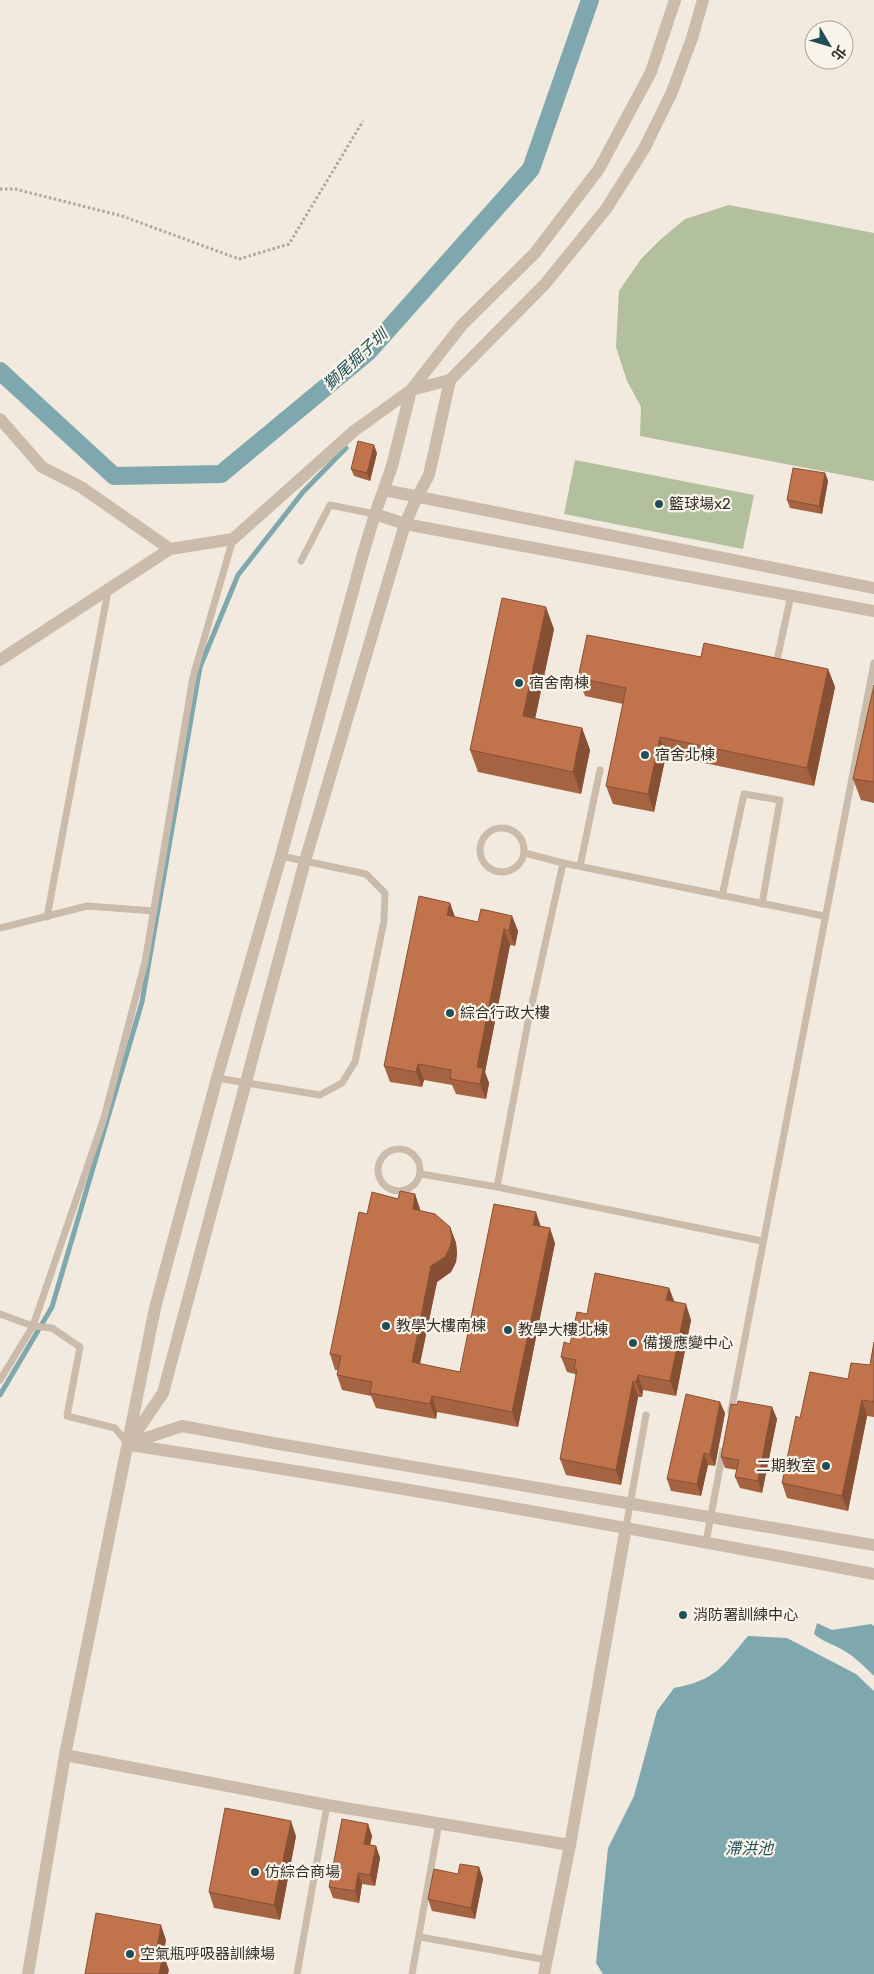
<svg xmlns="http://www.w3.org/2000/svg" width="874" height="1974" font-family="Rubik,'Noto Sans TC',sans-serif">
<style>
.green{fill:#b2c09e}
.water{fill:#7ea8ae}
.lines{fill:none;stroke-linecap:round;stroke-linejoin:round}
.stream{stroke:#7ea8ae;stroke-width:5}
.canal{stroke:#7ea8ae;stroke-width:18}
.path{stroke:#b5a594;stroke-width:3;stroke-dasharray:2.5 2.5;stroke-linecap:butt}
.service{stroke:#cabbaa;stroke-width:7}
.minor{stroke:#cabbaa;stroke-width:12}
.tertiary{stroke:#cabbaa;stroke-width:12}
.wall{fill:#a66341}
.shaded-wall{fill:#875035}
.building{fill:#c1734c;stroke:#875035}
.poi-dot{fill:#204f58;stroke:#f9f4ea;stroke-width:2}
.labels{text-anchor:middle;stroke-width:4.5;stroke-linejoin:round;paint-order:stroke}
.poi-label{font-size:15px;fill:#372f29;stroke:#f9f4ea;text-anchor:start}
.water-label{font-size:16px;font-style:italic;fill:#204f58;stroke:#f9f4ea}
</style>
<rect width="100%" height="100%" fill="#f2eade"/>
<path class="green" d="M729,205l145,28v248l-234,-45 1,-29 -14,-26 -11,-34 3,-56 22,-32 20,-20 24,-20z
M575,460l179,35 -11,54 -179,-35z"/>
<path class="water" d="M817,1623l15,7 39,-6 3,2v50c-10,-10 -19,-19 -31,-26 -10,-6 -20,-8 -29,-16z
M748,1636l39,2 69,36 18,17v283h-271l-7,-11 12,-115 26,-52 23,-85 17,-23c42,-8 48,-21 74,-52z"/>
<g class="lines">
<path class="stream" d="M0,1395l52,-88 90,-305 58,-335 38,-92 65,-83 43,-44"/>
<path class="canal" d="M0,371l114,105 107,-2 147,-122 163,-183 59,-169"/>
<path class="path" d="M0,189h15l107,27 117,43 50,-15 74,-123"/>
<path class="service" d="M301,561l29,-56 45,9
M777,660l14,-65
M480 850a22 22 0 1 1 44 0a22 22 0 1 1-44 0Z
M525,853l38,10 261,53
M580,866l20,-96
M722,896l22,-102 36,6 -18,104
M47,917l61,-326
M0,928l87,-22 67,5
M217,1078l103,17 22,-12 13,-21 29,-141 1,-28 -19,-19 -85,-18
M378 1170a21 21 0 1 1 42 0a21 21 0 1 1-42 0Z
M421,1174l76,13 265,54
M497,1187l31,-165 35,-159
M0,1314l33,12 19,2 28,19 -13,69 48,12 13,16
M0,1380l33,-54 71,-208 41,-156 48,-285 40,-138
M731,1411l143,-748
M626,1527l20,-112
M706,1542l17,-91
M420,1937l127,23
M297,1974l30,-169
M412,1974l27,-151"/>
<path class="minor" d="M0,419l42,48 39,20 89,62 63,-10 121,-108 57,-41
M384,490l490,98
M375,514l30,10 469,87
M0,660l170,-111
M131,1440l32,-47 142,-532 100,-337 12,-27 12,-22 21,-95
M128,1444l54,-18 97,18 595,101
M130,1445c249,38 497,82 744,129
M65,1755l262,50 243,40
M28,1974l37,-219 90,-447 62,-230 64,-222 82,-302 12,-40 17,-48 19,-76
M544,1974l26,-129 56,-318"/>
<path class="tertiary" d="M411,390l39,-10 95,-96 61,-75 38,-60 28,-57 20,-54 11,-38
M411,390l51,-65 73,-72 64,-84 52,-97 24,-72"/>
</g>
<path class="wall" d="M377,453l-7,28 -16,-5 -3,-7z
M825,473l3,8 -6,33 -32,-6 -3,-8z
M554,629l-19,90 47,9 8,22 -9,44 -103,-22 -8,-22z
M701,657l127,12 7,18 -21,99 -148,-31 -12,57 -41,-8 -7,-18 17,-82 -38,-8 -7,-18z
M874,685v118l-13,-3 -8,-21z
M450,903l5,14 23,5 34,-6 6,15 -3,15 -5,-1 -25,127 4,11 -3,16 -30,-5 -4,-9 -28,-5 -2,7 -32,-5 -6,-16z
M415,1194l5,16 30,17 6,16 1,10 -1,9 -5,10 -14,10 -17,82 40,8 81,-146 14,17 -37,184 -81,-15 -1,7 -60,-11 -5,-12 -29,-6 -5,-15 1,-5h-3l-5,-16 37,-140 31,-15z
M669,1288l5,14 17,18 -15,76 -33,-6 -1,7h-4l-17,88 -55,-10 -6,-16 16,-83 -1,-2 -8,-2 -6,-15 9,-13 17,-30z
M874,1342v75l-7,-1 -19,95 -61,-13 -5,-15 18,-65 48,-39 22,-14z
M737,1405l35,2 5,12 -15,74 -22,-5 -5,-11 2,-7 -12,-2 -4,-11z
M725,1413l-10,53 -7,-1 -7,31 -30,-5 -4,-12z
M368,1824l4,12 -2,9 6,1 4,12 -5,28 -13,-2 -3,19 -26,-5 -4,-11z
M296,1836l-16,84 -66,-12 -5,-16z
M479,1867l4,12 -8,40 -43,-8 -4,-12 30,-25z"/>
<path class="shaded-wall" d="M374,445l3,8 -7,28 -3,-8z
M825,473l3,8 -6,33 -3,-8z
M546,607l8,22 -23,109 -8,-22z
M828,669l7,18 -21,99 -7,-18z
M582,728l8,22 -9,44 -8,-22z
M660,737l6,18 -12,57 -6,-18z
M450,903l5,15 -8,-3z
M512,916l6,15 -3,15 -6,-15z
M504,929l6,16 -25,127 4,11 -3,16 -6,-15 -3,-17z
M418,1064l6,16 -2,7 -6,-15z
M415,1194l5,15 -2,15 -5,-15z
M536,1212l5,15 -8,-2z
M450,1227l6,16 1,10 -1,9 -5,10 -14,10 -20,95 -5,-15 19,-96z
M550,1228l5,15 -37,184 -6,-15z
M669,1288l6,15 -9,-3z
M686,1304l5,16 -15,76 -6,-15z
M638,1375l5,15 -1,7 -6,-15z
M633,1381l5,16 -17,88 -5,-15z
M432,1396l5,16 -1,7 -6,-15z
M862,1400l5,16 -19,95 -6,-15z
M720,1402l5,11 -10,53 -5,-11z
M772,1407l5,12 -15,74 -4,-12z
M704,1453l4,12 -7,31 -4,-12z
M291,1821l5,15 -16,84 -6,-15z
M368,1824l4,12 -4,20 -4,-12z
M376,1846l4,12 -5,28 -5,-11z
M479,1867l4,12 -8,40 -4,-11z
M358,1873l4,11 -3,19 -4,-12z
M161,1925l5,15 -2,16 5,14 -1,4h-9l-3,-21z"/>
<path class="building" d="M358,441l16,4 -7,28 -16,-4z
M793,468l32,5 -6,33 -32,-6z
M502,598l44,9 -23,109 59,12 -9,44 -103,-22z
M587,635l114,22 3,-14 124,26 -21,99 -147,-31 -12,57 -42,-8 20,-98 -48,-10z
M874,685v97l-21,-3z
M419,896l31,7 -3,12 31,7 3,-13 31,7 -3,15 -5,-2 -27,138 6,1 -3,16 -30,-5 1,-9 -33,-6 -2,8 -32,-6z
M400,1191l15,3 -2,15 22,5 15,13 2,11 -2,9 -5,10 -14,9 -19,96 48,10 34,-168 42,8 -3,13 17,3 -38,184 -80,-16 -2,8 -60,-11 2,-11 -35,-7 4,-19 -11,-2 29,-142 8,2 5,-22 26,7z
M595,1273l74,15 -3,12 20,4 -16,77 -32,-6 -2,7 -3,-1 -17,89 -56,-11 17,-89h-3l2,-10 -15,-3 3,-15 6,2 7,-32 10,2z
M874,1342v60l-12,-2 -20,96 -60,-13 14,-67 4,2 10,-46 38,7 3,-16 19,2z
M686,1394l34,8 -10,53 -6,-2 -7,31 -30,-5z
M738,1401l34,6 -14,74 -23,-4 4,-17 -18,-3 10,-53 6,1z
M225,1808l66,13 -17,84 -65,-13z
M342,1819l26,5 -4,20 12,2 -6,29 -12,-2 -3,18 -26,-4z
M460,1864l19,3 -8,41 -43,-9 6,-30 24,5z
M96,1913l65,12 -5,28 7,2 -4,19h-74z"/>
<g class="poi-dot">
<circle cx="659" cy="504" r="5"/>
<circle cx="519" cy="683" r="5"/>
<circle cx="645" cy="755" r="5"/>
<circle cx="450" cy="1013" r="5"/>
<circle cx="386" cy="1326" r="5"/>
<circle cx="508" cy="1330" r="5"/>
<circle cx="633" cy="1343" r="5"/>
<circle cx="826" cy="1466" r="5"/>
<circle cx="683" cy="1615" r="5"/>
<circle cx="255" cy="1872" r="5"/>
<circle cx="130" cy="1954" r="5"/>
</g>
<g class="labels">
<g class="poi-label">
<text x="669" y="509">籃球場x2</text>
<text x="529" y="688">宿舍南棟</text>
<text x="655" y="760">宿舍北棟</text>
<text x="460" y="1018">綜合行政大樓</text>
<text x="396" y="1331">教學大樓南棟</text>
<text x="518" y="1335">教學大樓北棟</text>
<text x="643" y="1348">備援應變中心</text>
<text x="816" y="1471" text-anchor="end">二期教室</text>
<text x="693" y="1620">消防署訓練中心</text>
<text x="265" y="1877">仿綜合商場</text>
<text x="140" y="1959">空氣瓶呼吸器訓練場</text>
</g>
<g class="water-label">
<text transform="translate(355 359) rotate(-43)" y="6">獅尾掘子圳</text>
<text x="749" y="1854">滯洪池</text>
</g>
</g>
<g transform="translate(829 45) rotate(128)"><circle r="24" fill="#f9f4ea" stroke="#aba59d"/>
<path d="M0-4L9 19L0 12L-9 19Z" fill="#204f58"/>
<text y="-8" font-size="14" font-weight="bold" text-anchor="middle" fill="#372f29">北</text>
</g>
</svg>
